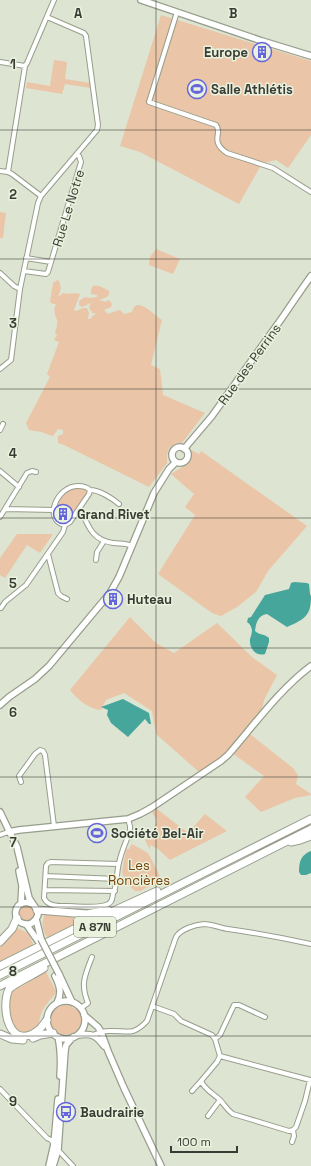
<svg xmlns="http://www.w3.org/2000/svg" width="311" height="1166" font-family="'Space Grotesk',sans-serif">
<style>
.green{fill:#eac5a7}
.water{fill:#46a69c}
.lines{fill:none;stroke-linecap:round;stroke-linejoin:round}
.street-casing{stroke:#979e8c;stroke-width:6}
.secondary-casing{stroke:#979e8c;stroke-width:8}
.highway-casing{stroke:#979e8c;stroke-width:9}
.street{stroke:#fff;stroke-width:4}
.secondary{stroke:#fff;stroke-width:5.5}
.highway{stroke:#fff;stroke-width:7}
.secondary-bridge-casing{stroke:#979e8c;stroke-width:8;stroke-linecap:butt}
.secondary-bridge{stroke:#fff;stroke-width:5.5}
.grid{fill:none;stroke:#393c34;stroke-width:1;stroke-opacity:0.55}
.labels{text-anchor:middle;stroke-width:3;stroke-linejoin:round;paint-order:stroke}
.shield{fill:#eaf2de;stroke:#6e7367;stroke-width:1}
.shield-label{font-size:12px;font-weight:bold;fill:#393c34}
.poi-label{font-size:13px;font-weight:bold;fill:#393c34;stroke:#eaf2de;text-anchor:start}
.street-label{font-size:13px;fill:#393c34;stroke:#eaf2de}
.park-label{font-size:13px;fill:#754105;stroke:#eaf2de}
.grid-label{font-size:13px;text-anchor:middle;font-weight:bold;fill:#393c34;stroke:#eaf2de;stroke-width:3;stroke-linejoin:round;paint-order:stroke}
</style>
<rect width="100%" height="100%" fill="#dde4d1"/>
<path class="green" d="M161,15l150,46v74l-23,33 -12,-8 -12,3 -4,4 -21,37 -99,-52 -20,-6z
M54,60l13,2 -2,17 25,4 1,5 -26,-4 -3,10 -36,-6 1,-6 23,4z
M0,212l6,1 -3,25h-3z
M156,249l24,10 -7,15 -24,-9 1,-8z
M57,280l2,1 2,7 -3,9 5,-4c6,2 10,-1 17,1l-6,16 2,1 7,-3h4l2,5 -1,6h2l6,-6h-4v-2l-2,-1 -1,-3 2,-4 -9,4 -3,-2v-4l6,-4 5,1 7,-1v-2l-6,-1v-4l2,-4c7,-1 10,2 16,5v3l-2,3 -8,3 7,2 1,-2 3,1 2,3 -1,3 -7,3 4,4 8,-3 4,-1 4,4 8,-2c4,-18 23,4 30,8l-11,45 9,4 3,26 42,18 -23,30h-6l-7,5 -2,7v8l-18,24 -85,-42 -6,-2v-7l5,-2v-4l-5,-1 -5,7 -12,-4 -12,-2 -3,-7 24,-46 -3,-3 12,-32 -5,-2 3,-5 -2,-2c1,-4 3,-9 2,-13 -2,-6 -4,-9 -1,-16h-3l-3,-2 3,-19z
M191,450l8,4 2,-3 106,75 -39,45 -12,21 -19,15 -16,9 -9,-3 -54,-39 37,-59 -10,-8 9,-13 -23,-20 19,-12z
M76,488h9l2,3 -1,4c-5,7 -10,17 -16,23 -13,13 -24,-23 6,-30z
M17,534h36l-13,19 -13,-8 -22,33 -5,-3v-17z
M130,617l26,26 18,10 43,-30 35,34 25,18 -12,23 -7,22 -30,35 -29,17 -43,-38 -4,-23 -28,-18 -18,7 -5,10c-12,-1 -23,-10 -31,-20z
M250,734l43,34 5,7 -2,9 15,10v1l-16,3 -34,14 -16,-15 19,-21 -32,-23z
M157,809l31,24 17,-19 22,17 -57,29 -12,-11 -8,-4v5l-5,-10 4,-3 8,-16 -5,-9z
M132,844l16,9 14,27 -22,11h-5l-10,-9 -3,-10 4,-23h3z
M19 913a8 8 0 1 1 16 0a8 8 0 1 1-16 0Z
M45,914l44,4v1l-41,20c-6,-10 -7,-14 -3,-25z
M15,927l13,6 6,13 -34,18v-20z
M46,972l10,19c-2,6 -6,8 -9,13 -6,6 -8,16 -9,24 -19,9 -20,4 -33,-11l5,-25z
M64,1005h6l5,4h2c20,28 -32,36 -26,8 2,-7 7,-11 13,-12z"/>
<path class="water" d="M294,582l13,1 2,1 1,10 1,2c0,20 -6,23 -24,31l-20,-13c-9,1 -11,9 -12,17 4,4 10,3 14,7v4l-4,12c-9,3 -16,-6 -15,-15 1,-3 2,-6 2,-9 -1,-4 -2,-6 -5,-8l1,-4 3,-1 14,-22 24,-6 2,-6z
M123,699l26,14 2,11h-2l-4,-5 -17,18 -17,-14 -4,-8 1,-5 -7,-3z
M311,851v22l-5,2h-5l-2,-3c0,-11 2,-17 12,-21z"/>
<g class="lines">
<g class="street-casing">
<path id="street" d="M177,12l-28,90 67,23c7,8 -7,16 11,28l46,15 38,24
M0,62l25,4
M0,171l8,1 4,2 29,22
M8,172l17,-106 2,-3 27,-63
M26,258l25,4 30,-100 -2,-6 -2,-1
M24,271l22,3 2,-2 3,-10
M0,273l14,13 6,3
M0,369l11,-9 9,-71 18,-86 3,-7 56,-66 1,-5 -12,-89 -2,-3 -37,-16
M0,430l3,-6
M0,471l19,16
M80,508c8,17 11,32 33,35 7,1 13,0 19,3
M6,509l48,1
M0,517l27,-44 5,-2 4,1
M65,525c-22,-4 -9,-39 13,-39 5,0 9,1 12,4 9,0 22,8 29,14
M48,554l10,39 3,3 6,3
M96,560l1,-8 7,-11
M1,608l4,-6 21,-17 37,-53 2,-7 5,-3 19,-28 1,-4
M21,782l-2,-6 16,-22 5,-4 3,1 2,4 9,71
M0,835l8,-3
M118,864l-67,-2 -3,1 -2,3 -2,32c4,9 16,8 24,8 10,0 32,3 40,-2 5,-2 4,-6 5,-10 5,-11 3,-20 6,-31 2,-11 7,-21 11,-32v-5l-2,-7
M46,876l71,3
M45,890l70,1
M152,1006l22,8 7,7 31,14 3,4 5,17 -3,6 -16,19c4,9 12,12 19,19 4,4 7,10 13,14l56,17 4,-1 3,-3 9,-26 5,-21 -90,-24
M81,1008l7,-5c-8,-19 -3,-28 4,-46
M93,1035c5,-2 10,-4 15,-4 19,-1 24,6 39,-10l29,-84c5,-8 18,-12 28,-13 8,0 16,4 24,5 28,4 55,9 83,15
M215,1039l5,-4 14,-30h5l26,12
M0,1089l47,49 4,2 3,4
M192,1091l9,-10
M208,1116l12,-16
M292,1142l2,-6 -1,-6
M58,1150l15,16"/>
</g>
<g class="secondary-casing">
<path id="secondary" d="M141,0l121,41 49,15
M172 455a8 8 0 1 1 16 0a8 8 0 1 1-16 0Z
M184,449l28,-33 70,-98 15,-22 14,-20
M0,705l9,-8 26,-18 14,-13 61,-73 9,-16 35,-84 15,-24 7,-7
M0,812l17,35 12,51 8,12 1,5 -2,4 5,20
M8,832l11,-2 109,-11 12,-5 11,-6 70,-47 7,-6c26,-30 52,-66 83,-89
M19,871l3,15 -1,18
M32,904c-17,-8 -23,17 -7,20 4,1 8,-1 11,-5
M26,924l12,17
M59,974l13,28
M55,976c5,10 7,17 2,27
M47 1020a19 19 0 1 1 38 0a19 19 0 1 1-38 0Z
M84,1015l14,12 3,5 7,19 16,37 37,78
M78,1035c14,-2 18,0 26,11
M58,1037c3,13 3,26 2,39
M49,1166l5,-22 4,-45
M53,1166l5,-16 2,-28 5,-71 1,-6 7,-8"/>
</g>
<g class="highway-casing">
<path id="highway" d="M291,842l9,-2 11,-4
M37,910l50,4 21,-4
M0,942l12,-13 5,-11
M0,966l72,-36 85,-39
M44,968c-10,7 -26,13 -35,21 -9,20 1,62 28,42 4,-2 7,-8 10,-11
M0,975l311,-156
M0,986l311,-157
M0,1034l12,5 11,1
M33,1038l7,-3 13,-2"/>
</g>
<use href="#street" class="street"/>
<use href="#secondary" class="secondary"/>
<use href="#highway" class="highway"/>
<g class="secondary-bridge-casing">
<path id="secondary-bridge" d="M41,939l18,35"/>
</g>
<use href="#secondary-bridge" class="secondary-bridge"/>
</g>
<path class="grid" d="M156,0v1166M0,130h311M0,259h311M0,389h311M0,518h311M0,648h311M0,777h311M0,907h311M0,1036h311"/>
<defs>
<g id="building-ring" transform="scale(1)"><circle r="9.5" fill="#eaf2de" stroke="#6565de" stroke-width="1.5"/><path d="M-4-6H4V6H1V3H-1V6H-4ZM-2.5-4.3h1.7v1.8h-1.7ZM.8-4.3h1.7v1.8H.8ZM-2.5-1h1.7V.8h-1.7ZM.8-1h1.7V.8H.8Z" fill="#6565de"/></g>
<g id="stadium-ring" transform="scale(1)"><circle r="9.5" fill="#eaf2de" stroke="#6565de" stroke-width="1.5"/><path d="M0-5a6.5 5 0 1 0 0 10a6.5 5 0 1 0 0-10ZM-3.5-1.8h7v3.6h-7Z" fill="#6565de"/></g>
<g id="bus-ring" transform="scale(1)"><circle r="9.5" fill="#eaf2de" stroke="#6565de" stroke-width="1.5"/><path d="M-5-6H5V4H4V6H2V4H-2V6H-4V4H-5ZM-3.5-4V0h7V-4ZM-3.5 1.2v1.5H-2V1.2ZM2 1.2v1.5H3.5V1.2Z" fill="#6565de"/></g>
</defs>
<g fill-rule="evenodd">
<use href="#building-ring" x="262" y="52"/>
<use href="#stadium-ring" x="197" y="89"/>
<use href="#building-ring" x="63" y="514"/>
<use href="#building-ring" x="113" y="599"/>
<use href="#stadium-ring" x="97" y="833"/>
<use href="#bus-ring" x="66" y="1112"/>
</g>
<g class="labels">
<rect class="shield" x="74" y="917" width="42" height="20" rx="3"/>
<g class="shield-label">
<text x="95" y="931">A 87N</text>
</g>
<g class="poi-label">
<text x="248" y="57" text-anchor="end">Europe</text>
<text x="211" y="94">Salle Athlétis</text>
<text x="77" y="519">Grand Rivet</text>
<text x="127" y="604">Huteau</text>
<text x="111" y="838">Société Bel-Air</text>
<text x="80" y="1117">Baudrairie</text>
</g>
<g class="street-label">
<text transform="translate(68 208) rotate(-73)" y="5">Rue Le Notre</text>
<text transform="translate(249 364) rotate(-54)" y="5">Rue des Perrins</text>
</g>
<g class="park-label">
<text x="139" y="870">Les<tspan x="139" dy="15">Roncières</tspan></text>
</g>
</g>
<g class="grid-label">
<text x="78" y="18">A</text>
<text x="233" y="18">B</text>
<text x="13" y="69">1</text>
<text x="13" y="199">2</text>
<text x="13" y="328">3</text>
<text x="13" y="458">4</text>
<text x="13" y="588">5</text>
<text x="13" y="717">6</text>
<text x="13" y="847">7</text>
<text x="13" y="976">8</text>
<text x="13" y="1106">9</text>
</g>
<path d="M171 1146v6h66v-6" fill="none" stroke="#393c34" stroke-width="2"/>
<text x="177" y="1146" font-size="12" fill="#393c34" stroke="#eaf2de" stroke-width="3" paint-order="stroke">100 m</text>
</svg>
